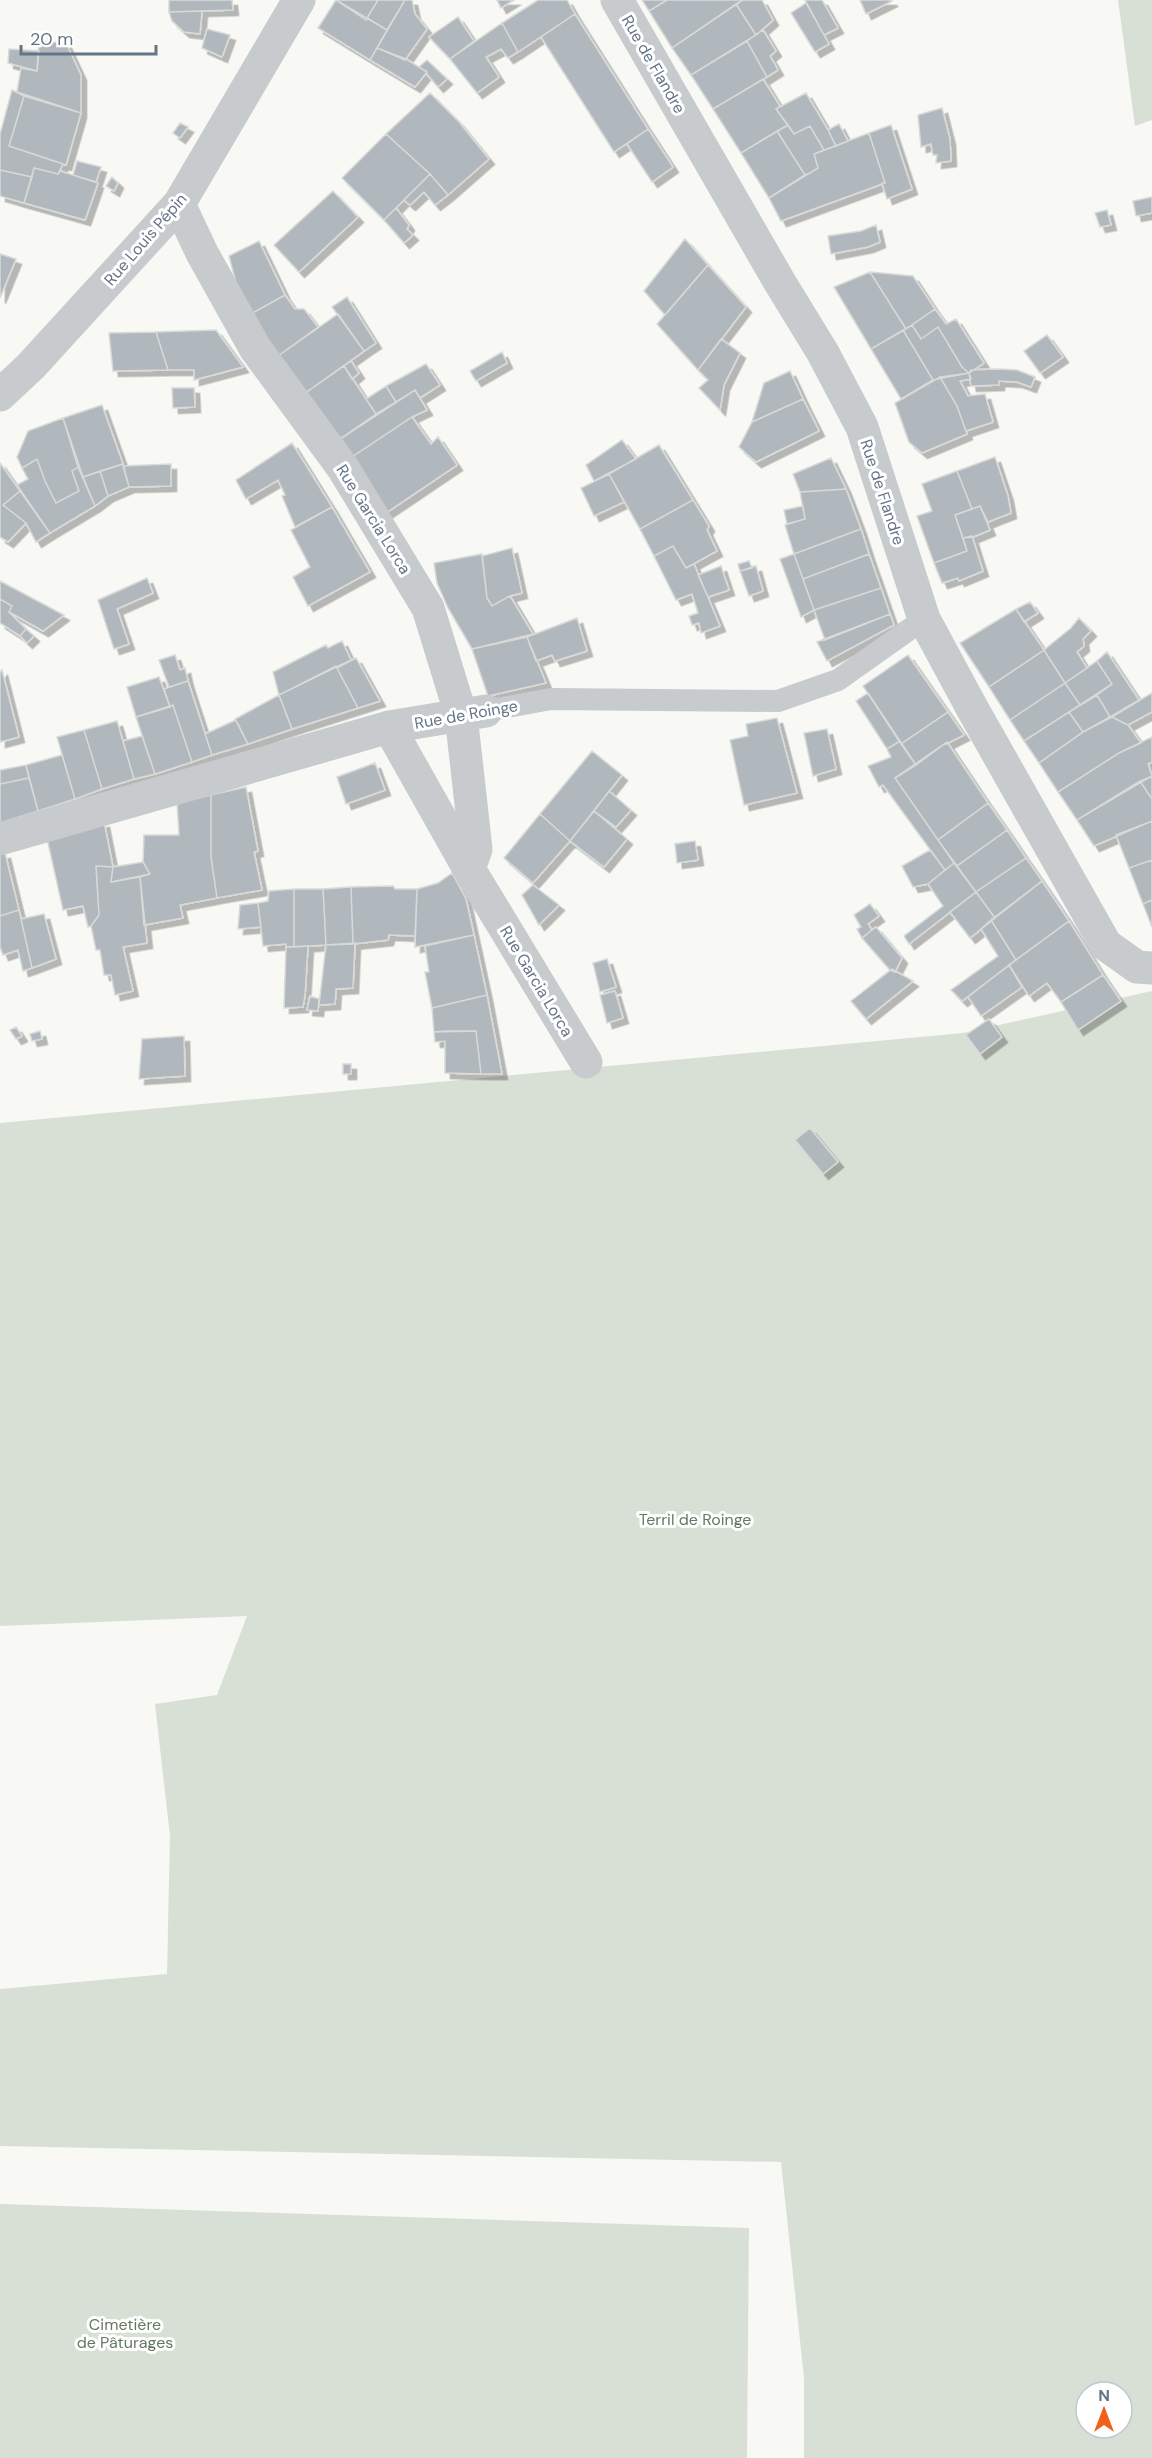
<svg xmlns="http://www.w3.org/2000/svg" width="1152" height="2458" font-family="'DM Sans',sans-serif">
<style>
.green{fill:#d8e0d5;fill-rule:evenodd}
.building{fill:#b0b8be;stroke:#d9dad7;stroke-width:1.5;filter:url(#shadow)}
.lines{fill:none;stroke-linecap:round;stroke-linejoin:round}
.lane{stroke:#c7cbce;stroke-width:22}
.street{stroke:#c7cbce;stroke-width:33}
.labels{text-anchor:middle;stroke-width:6;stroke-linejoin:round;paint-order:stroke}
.street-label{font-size:16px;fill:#647588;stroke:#fff}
.park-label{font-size:16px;fill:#637a60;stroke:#fff}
</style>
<defs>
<filter id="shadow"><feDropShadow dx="5.5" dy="5.5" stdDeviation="0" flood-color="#0004"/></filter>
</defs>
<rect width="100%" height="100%" fill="#f8f8f5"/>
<path class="green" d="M1118,0h34v120l-17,6z
M1152,991v1467h-348v-80l-23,-216 -781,-16v-157l167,-15 3,-138 -15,-132 62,-9 30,-79 -247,10v-503l963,-90zM1086,2392h36v36h-36z
M0,2204l749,24 -2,230h-747z"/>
<path class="building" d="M169,0h63l1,10 -64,2z
M336,0h42l-12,20z
M336,0l51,30 -17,30 -52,-32z
M378,0h27l-18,30 -20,-12z
M405,0h7l3,14 12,15 -22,31 -28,-12z
M497,0h17l-13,8z
M538,0h29l8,14 -57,38 -16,-29z
M642,0h25l-18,11z
M667,0h76l-71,48 -23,-37z
M743,0h19l11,20 -17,15 -20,-31z
M805,0h17l16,28 -14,7z
M860,0h31l1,1 -26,13z
M806,3l23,41 -14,8 -24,-39z
M736,4l20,31 -65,40 -19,-27z
M202,11l-2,23 -16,-2 -12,-11 -3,-9z
M575,14l73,115 -34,23 -73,-115z
M458,17l16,24 -24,18 -21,-22z
M502,23l16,29 -10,6 -7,-9 -15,8 13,20 -22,16 -27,-34z
M207,29l23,6 -8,22 -20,-9z
M763,30l13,21 -6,5 8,14 -11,7 -20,-36z
M39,41l27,2 15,32v38l-64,-21 4,-24 16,3z
M747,41l20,36 -54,32 -22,-34z
M377,48l29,11 21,13 -12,15 -45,-27z
M9,49l30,2 -2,20 -29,-8z
M427,60l20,19 -9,8 -12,-14 1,-1 -8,-5z
M763,79l17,27 -4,3 12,16 -47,28 -28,-44z
M12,90l12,6 -15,50 54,18 -5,10 -24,-6 -2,9 -32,-7v-36z
M430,93l29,29 30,37 -41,36 -18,-21 -44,-40z
M806,93l22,37 8,16 -12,4 -14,-24 -16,8 -18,-25z
M24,96l57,17 -15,52 -57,-19z
M942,108l8,31 1,22 -15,2 1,-8h-4l-2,-11 -10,3 -3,-32z
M180,123l8,4 -8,11 -7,-5z
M839,124l9,17 -12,5 -8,-16z
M788,125l6,9 16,-8 14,24 -10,4 4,14 -8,5 -5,2 -28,-44z
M891,125l21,64 -25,10 -5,-16h3l-16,-50z
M648,129l25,38 -21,15 -25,-38z
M777,131l28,44 -36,23 -28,-45z
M869,133l16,50 -104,38 -12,-23 49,-30 -4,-14z
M386,134l44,40 -46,46 -42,-42z
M77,161l24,6 -5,15 -23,-7z
M34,168l24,6 2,-3 38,12 -13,37 -61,-17z
M0,170l32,7 -8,26 -24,-7z
M430,174l18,21 -13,10 -11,-13 -14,13 -6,-5z
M112,177l6,6 -4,8 -8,-5z
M333,191l25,26 -59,55 -25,-27z
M1152,197v16l-16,3 -3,-15z
M396,208l13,17 -2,4 6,6 -9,8 -20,-23z
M1107,210l4,15 -11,2 -5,-14z
M876,225l4,17 -12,5 -37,7 -3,-18 33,-5z
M685,239l23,26 -43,50 -21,-24z
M259,241l26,54 -36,20 -8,-13 -12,-46z
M0,254l16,5 -16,39z
M708,265l38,42 -48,63 -41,-46z
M870,272l36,57 -35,20 -37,-62z
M870,272l43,4 22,33 -29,20z
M285,295l10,14h9l14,18 -40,29 -29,-41z
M347,297l29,46 -12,8 -32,-44z
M935,309l11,15 10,-5 28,44 -15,10 -7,-6 -24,-40 -17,12 -9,-14z
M338,314l26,37 -60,43 -26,-38z
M912,325l9,14 17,-12 24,40 7,6 -36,7 -30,-50z
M216,330l27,37 -49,13v-10h-26l-12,-38z
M903,330l30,50 -32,19 -30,-50z
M156,332l12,38 -55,1 -4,-38z
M1047,335l16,22 -23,16 -16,-22z
M721,339l19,14 -16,32 -4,25 -21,-22 9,-8 -10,-10z
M502,352l5,11 -31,18 -6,-10z
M351,361l8,12 -7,6 -8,-13z
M426,364l14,21 -20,13 -5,-8 -19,12 -10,-16z
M344,366l32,48 -39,27 -33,-47z
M999,369l18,1 18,7 -4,10 -14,-5 -18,-1v4l-28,1 -2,-13 2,-3z
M790,371l13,28 -51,23 12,-39z
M969,373l2,6 -11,2 8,15 17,-2 8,28 -27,9 -9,-25 -17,-29z
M940,377l17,29 10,28 -45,19 -13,-11 -14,-39z
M386,386l10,16 -20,12 -10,-15z
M172,388h22l1,19 -22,1z
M415,390l12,20 -15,7 -63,42 -12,-18z
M803,399l16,32 -63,31 -17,-15 13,-25z
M102,405l21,59 -40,13 -20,-59z
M412,417l19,27 7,-7 19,28 -71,48 -37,-54z
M63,418l15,49 -6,4 7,20 -23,12 -11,-22 -8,-22 -15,9 -5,-11 11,-26z
M622,440l14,19 -42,22 -8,-16z
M292,443l40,64 -37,20 -13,-31 3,-1 -7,-15 -32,19 -10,-19z
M659,445l34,55 -53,29 -31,-55z
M995,457l13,39 3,17 -23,9 -8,-16 -8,3 -15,-38z
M831,458l15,31 -46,3 -7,-18z
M37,459l8,22 11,22 23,-12 -7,-20 6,-4 17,39 -45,27 -33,-48 11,-6 -6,-11z
M0,463l20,28 -17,14 23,18 -18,19 -8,-5z
M123,464l6,23 -21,9 -8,-25z
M171,464v22l-42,1 -6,-21z
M100,471l8,25 -13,10 -12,-29z
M957,471l15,38 -17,6 12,36 -33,12 -17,-47 15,-5 -10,-27z
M609,474l15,28 -30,14 -13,-28z
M846,489l15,40 -67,25 -9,-29 20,-6 -5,-27z
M20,491l30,42 -14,9 -10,-19 -23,-18z
M693,500l16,26 -2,4 10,21 -31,17 -13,-22 -19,10 -14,-27z
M803,506l2,13 -18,5 -3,-14z
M980,506l10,24 -17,7 -10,1 -8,-23z
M332,507l38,65 -62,34 -15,-29 17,-10 -19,-37z
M861,529l8,25 -66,25 -9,-25z
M972,536l11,35 -24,10 -1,-3 -16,5 -8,-20 33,-12 -4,-13z
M673,546l13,22 8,-4 26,62 -19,7 -2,-10 -7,2 -3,-9 9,-3 -6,-19 -16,6 -22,-44z
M512,548l10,45 -12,3 -18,10 -5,-8 -5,-42z
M482,554l5,44 5,8 18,-10 23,38 -61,15 -24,-41 -11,-25 -3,-20z
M794,554l20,56 -13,7 -21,-58z
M869,554l12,34 -67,22 -11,-31z
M749,561l3,7 -12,3 -2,-7z
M721,566l8,24 -21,7 -10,-22z
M756,566l7,25 -14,5 -9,-25z
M147,578l6,15 -36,16 12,35 -15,5 -16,-49z
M0,581l64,34 -21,16 -34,-19 3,-6 -12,-7z
M881,588l9,26 -65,26 -11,-30z
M0,599l12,7 -3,6 17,17 -6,7 -20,-13z
M1030,602l8,11 -14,9 -8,-13z
M1016,609l28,41 -55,37 -29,-44z
M890,614l4,11 -67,36 -10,-19z
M577,618l10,33 -32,10 -3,-6 -16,6 -9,-24z
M1079,618l12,13 -8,8 1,7 -7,6 10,16 -22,15 -21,-33 27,-22z
M26,629l8,7 -7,7 -7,-7z
M527,637l19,46 -58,13 -16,-47z
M342,641l9,19 -72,35 -6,-23 53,-27 2,3z
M1044,650l21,33 -55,37 -21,-33z
M1107,652l32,48 -29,17 -13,-22 15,-11 -15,-23z
M175,655l5,15 5,-2 3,13 -19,6 -10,-27z
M908,655l40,57 -47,32 -38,-58z
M356,658l24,43 -22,7 -21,-40z
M1097,661l15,23 -32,21 -15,-22z
M336,666l22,42 -66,21 -13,-34z
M2,670l17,67 -19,5v-69z
M159,677l11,30 -34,10 -9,-30z
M188,681l24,74 -20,7 -19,-57 -3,2 -6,-18z
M1065,683l15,22 -56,36 -14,-21z
M868,693l32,48 -13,8 -31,-48z
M1152,693v19l-24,13 -16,-8z
M279,695l13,34 -44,15 -13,-25z
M1097,695l13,22 -27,15 -14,-20z
M173,705l19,57 -37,12 -19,-57z
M948,712l16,23 -18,9 1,-2 -31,23 -15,-21z
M1069,712l14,20 -44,31 -15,-22z
M1112,717l16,8 13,18 -22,10 -61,39 -19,-29 44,-31z
M777,718l20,75 -53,12 -14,-65 18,-4 -2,-12z
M236,720l12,24 -36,11 -7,-21z
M117,721l17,58 -32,10 -18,-59z
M827,729l9,40 -23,7 -9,-43z
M84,730l18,59 -27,10 -18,-62z
M142,736l13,38 -21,5 -11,-38z
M1152,737v25l-4,2 4,12 -75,44 -19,-28 61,-39z
M900,741l16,24 -21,13 59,85 -9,7 -62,-85 -4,2 -11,-21 23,-9 -4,-8z
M947,742l41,61 -50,37 -43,-62z
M592,751l30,24 -52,66 -30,-27z
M62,755l13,44 -37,12 -12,-46z
M375,763l10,27 -39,14 -9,-27z
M26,765l3,13 -29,6v-14z
M1152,776v23l-12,-18z
M29,778l9,33 -38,12v-39z
M1140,781l12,18v22l-58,25 -17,-26z
M246,787l12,64 -4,1 8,38 -45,8 -6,-41v-62z
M609,791l22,19 -15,17 -22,-16z
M211,795v62l6,41 -37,7 3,13 -39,7 -4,-48 10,-3 -7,-12 1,-27h35l-2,-32z
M988,803l19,27 -50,36 -19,-26z
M594,811l33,28 -23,28 -34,-26z
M540,814l30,27 -37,42 -29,-25z
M1152,821v39l-23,8 -13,-33z
M104,822l9,45 -17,-1 3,49 -8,11 -3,1 -5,-21 -20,4 -17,-76z
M1007,830l19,28 -50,34 -19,-26z
M695,841l3,19 -21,3 -2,-19z
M930,850l15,20 -17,14 -15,3 -11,-21z
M5,853l14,57 -19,6v-62z
M1026,858l16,23 -47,37 -19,-26z
M1152,860v40l-9,4 -14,-36z
M143,862l7,12 -39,8 2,-15z
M954,863l22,29 -67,52 -5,-8 39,-30 -15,-22z
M96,866l17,1 -2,15 29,-5 7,66 -24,4 10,44 -18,4 -4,-20h-7l-4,-25h-4l-5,-24 8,-11z
M452,873l14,26 8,36 -59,12 2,-58 21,-6z
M1042,881l27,40 -53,39 -25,-40z
M533,885l26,20 -20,20 -17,-30z
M393,886l2,3h22l-2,47 -26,-1 -1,5 -35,4 -2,-57z
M351,887l2,57 -27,1 -3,-56z
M294,889v58h-8v-3l-23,2 -5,-43 10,-2 1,-10z
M294,889h29l3,56 -32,2z
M976,892l19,26 -25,20 -20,-26z
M1152,900v27l-9,-23z
M258,903l3,24 -23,2 2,-24z
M870,904l9,12 -11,8 4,6 -10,8 -5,-9 4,-2 -7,-12z
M19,910l13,58 -9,3 -5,-21 -15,5 -3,-8v-31z
M44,914l12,45 -24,9 -11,-49z
M991,920l25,40 -54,41 -11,-11 47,-34 -17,-27z
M1069,921l34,54 -42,27 -14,-19 -18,13 -20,-31z
M876,927l26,31 -7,14 -5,-2 -28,-32z
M474,935l13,60 -55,13 -7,-36h4l-4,-26z
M355,943l-2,45 -17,1 -1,15 -16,1 7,-60z
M308,946l-3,50 -2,11 -19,1 2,-61z
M607,959l9,28 -16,5 -7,-29z
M1009,965l13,22 -41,29 -13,-19z
M892,969l21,12 -47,38 -15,-18z
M1103,975l18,26 -43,29 -17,-28z
M615,991l8,27 -16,5 -7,-28z
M487,995l15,79h-21l-5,-43 -42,1 -2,-24z
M310,996l9,3 -1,12 -11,-1z
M989,1019l13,18 -22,17 -14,-19z
M16,1027l6,9 -6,3 -6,-9z
M40,1031l2,8 -10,2 -2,-7z
M445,1031h31l5,43 -36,-1v-32l-10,1 -1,-10z
M184,1036l1,40 -46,3 3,-40z
M343,1064h8v10h-8z
M810,1128l28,34 -15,12 -28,-34z"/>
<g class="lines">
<path class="lane" d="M486,711l65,-12 227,2 60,-21 86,-61"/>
<path class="street" d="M617,0l162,281 44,72 39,74 62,192 48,89 134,237 31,22 15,1
M179,204l23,49 53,95 88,120 85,140 33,107 15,134 -7,20
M0,395l31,-29 148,-162 120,-204
M389,727l80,142 117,193
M0,839l389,-112 97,-16"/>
</g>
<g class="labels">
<g class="street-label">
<text transform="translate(654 64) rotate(60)" y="6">Rue de Flandre</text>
<text transform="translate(145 239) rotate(-49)" y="6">Rue Louis Pépin</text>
<text transform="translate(883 492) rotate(72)" y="6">Rue de Flandre</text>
<text transform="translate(374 519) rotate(58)" y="6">Rue Garcia Lorca</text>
<text transform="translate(466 714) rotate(-10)" y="6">Rue de Roinge</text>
<text transform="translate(537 981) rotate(59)" y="6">Rue Garcia Lorca</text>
</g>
<g class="park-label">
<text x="695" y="1525">Terril de Roinge</text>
<text x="125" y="2330">Cimetière<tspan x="125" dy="18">de Pâturages</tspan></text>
</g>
</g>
<g transform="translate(1104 2410)"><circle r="28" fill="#ffffff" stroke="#c1c8cf" stroke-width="1.5"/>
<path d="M0-4.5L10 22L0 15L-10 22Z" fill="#f15f1c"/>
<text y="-9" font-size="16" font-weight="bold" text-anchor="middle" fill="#647588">N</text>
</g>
<path d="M21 45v9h135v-9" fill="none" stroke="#647588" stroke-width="3"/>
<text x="30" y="45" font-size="18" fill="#647588" stroke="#ffffff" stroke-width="4.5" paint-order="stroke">20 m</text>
</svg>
